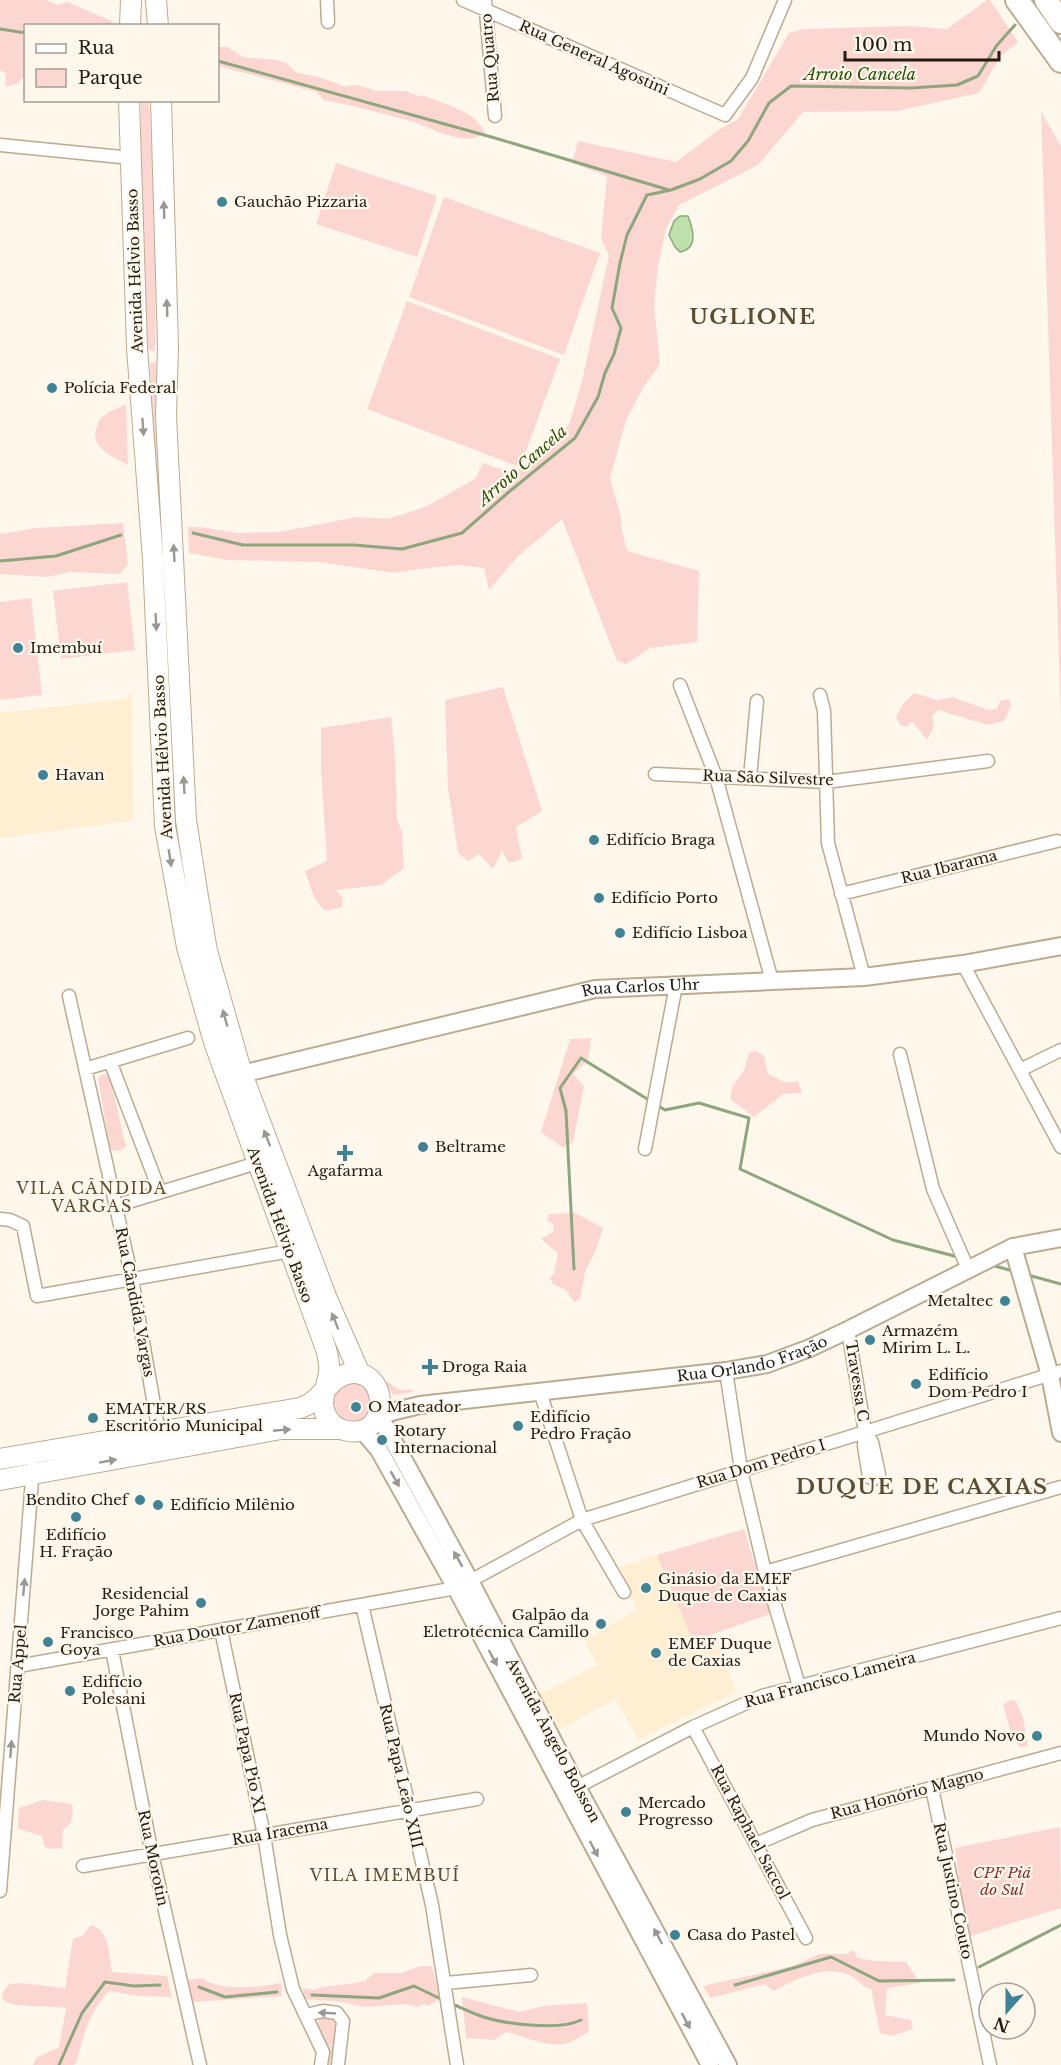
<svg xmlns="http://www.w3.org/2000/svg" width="1061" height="2065" font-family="'Libre Baskerville',serif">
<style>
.built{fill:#feeed2}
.green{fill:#fcd7d2}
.water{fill:#bde0ac;stroke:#8ea57e;stroke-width:1.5}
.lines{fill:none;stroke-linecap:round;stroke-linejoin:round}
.stream{stroke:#8ea57e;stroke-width:3}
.street-casing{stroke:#bbab90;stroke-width:15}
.secondary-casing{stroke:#bbab90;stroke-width:20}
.primary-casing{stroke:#bbab90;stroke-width:22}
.highway-casing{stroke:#bbab90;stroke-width:26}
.street{stroke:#fff;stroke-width:12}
.secondary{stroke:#fff;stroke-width:16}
.primary{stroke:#fff;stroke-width:20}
.highway{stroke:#fff;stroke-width:22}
.oneway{fill:#9b9894}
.poi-dot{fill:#418394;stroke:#fef7ec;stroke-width:2}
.labels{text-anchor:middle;stroke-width:4.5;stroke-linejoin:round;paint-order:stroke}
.street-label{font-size:15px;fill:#211b11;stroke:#fef7ec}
.poi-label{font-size:15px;fill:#211b11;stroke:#fef7ec;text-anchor:start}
.park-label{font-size:15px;font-style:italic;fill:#80322d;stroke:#fef7ec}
.water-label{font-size:16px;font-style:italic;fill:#275106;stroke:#fef7ec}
.neighbourhood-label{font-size:16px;letter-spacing:1.5px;fill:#5b4d35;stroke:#fef7ec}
.district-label{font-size:21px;font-weight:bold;letter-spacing:1.5px;fill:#5b4d35;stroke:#fef7ec}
</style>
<rect width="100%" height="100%" fill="#fef7ec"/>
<path class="built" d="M132,691l1,124 -2,6 -131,17v-125l117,-13 10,-3z
M657,1555l36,86 19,-7 25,58 -99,48 -22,-41 -58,31 -20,-35 59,-30 -13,-24 52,-31 -16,-43z"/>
<path class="green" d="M0,0h46l12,5 9,-3 45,19 1,4 -87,1 -1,50 -5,3 -1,4 -14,4 1,-13 -6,-4z
M987,0h3l28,42 -18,15 -21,36 -82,18 -94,1 -45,53 -79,40 -13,24 -8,37 -4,39 6,59 -17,24 -17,32 -16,58 11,39 1,14 5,20 72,20 -2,71 -47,6 -24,16 -9,-3 -55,-142 -44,37 -29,34 -5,-22 -25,-3 -40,4 -25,4 -75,-11 -92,-2 -38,-7 -1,-26h12l38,6 41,-1 78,-15 31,2 37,-12 50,-28 8,-16 29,10 11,-6 46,-42 13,-44 27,-126 -8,-16 6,-63 -35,-13 6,-22 98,21 41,-31 21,-12 51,-86 15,-4 104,-3 39,3z
M220,47h7l16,10 33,3 11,3 8,9 27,6 21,8 14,-1 20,6h28l13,5h7c21,9 51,15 60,37 -6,3 -11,6 -17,6 -21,-1 -39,-12 -58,-18 -29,-8 -58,-16 -87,-21l-6,-8 -99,-26v-17z
M141,101h8l7,135 -1,114 -2,2 -5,-3 -7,-113z
M1041,111l20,35v576z
M336,163l101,33 -20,61 -101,-33z
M444,197l156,56 -36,102 -155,-58z
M407,301l153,58 -40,108 -153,-58z
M156,362l2,38 1,93 9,217 8,85 22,145 -4,2 -16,-100 -12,-131 -16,-348z
M126,404l2,61c-15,-8 -40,-18 -31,-39 1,-5 3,-8 8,-11 6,-5 14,-7 21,-11z
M123,523l5,41 -8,10 -49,-2 -25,5 -46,-3v-40l37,-6z
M127,582l8,68 -74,9 -8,-68z
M31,598l11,97 -42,5v-98z
M503,687l39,124 -26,16 6,32 -13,4 -7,-12 -9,18 -14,-15 -11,7 -10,-8 -10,-65 -3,-88z
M914,693l23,7 15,-3 37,13 8,-1 3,-8 9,-2 2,7 -7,15 -16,4 -50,-15 -6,6 2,10 -7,14 -15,-19 -5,6 -7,-2 -4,-8 7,-13z
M391,717l4,40 2,62 5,13 2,36 -23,17 -45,5 7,9 -1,8 -16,4c-14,-11 -15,-24 -21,-40l22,-10 -6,-92v-41z
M591,1038l-3,22 -15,14 11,12 -11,56 -10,6 -22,-16 29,-93z
M756,1051l8,5 4,18 18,9 12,-2 4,12 -19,1 -29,23 -24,-18 3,-14 11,-14 5,-18z
M103,1074l7,2 16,71 -8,4 -8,-2 -12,-71z
M575,1213l28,15 -8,24 -10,20 -5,27 -6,3 -8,-12 -13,-6 -3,-6 4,-5 4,-20 -17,-14 12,-7 1,-7 -7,-5 2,-6z
M387,1381c10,7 11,11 24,8l3,3 -21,3 -8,-13z
M348,1382l14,2 11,12 -4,20 -11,8 -17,-3 -9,-12 1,-15z
M744,1529l26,85 -77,27 -36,-86z
M1012,1700l4,1 7,17 5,27 -2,2h-6l-8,-9 -9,-34z
M43,1800l28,4 2,5 -2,14 -8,7 -1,18 -11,1 -6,-2 -3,-11 -23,-7 -1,-2 1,-19z
M1060,1827l1,81 -91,28 -8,-36 -7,-52z
M91,1925c19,6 18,30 21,47l55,4 5,21 -33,-1 -30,-5c-19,21 -26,43 -32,70l-3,4h-41l3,-7 23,-11 7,-39c-17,-3 -54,1 -64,-9l2,-9 6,-6 12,-1 43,5 8,-49 10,-4z
M854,1950l3,8 19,3 30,1 14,21 -33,5 -2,27 26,5 2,9 -21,7 -12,-3 -9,-44c-9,-1 -15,-12 -24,-15 -25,-9 -52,6 -74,17l-8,-7 -55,14 -7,-12 90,-20 26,-12h26z
M420,1966h12l8,33 -12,7 -3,-2 -9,3 -11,-3 -40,3 -24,-5 -36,-3 -2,-11 12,2 6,-3 34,-4 10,-2 9,-8h28z
M203,1978c15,14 59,9 78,5l1,13 -90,6 -4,-22z
M462,1997l57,15 24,-6 44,-3 2,29c-8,3 -14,9 -21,11 -21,6 -41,-7 -62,-11l-12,8 -28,-2z
M322,2018l12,2 2,4 -5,41h-4l-10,-36v-7z"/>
<path class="water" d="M680,216h8c5,13 11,32 -8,36l-5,-5 -6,-12 5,-14z"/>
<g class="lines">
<path class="stream" d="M0,29l26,4
M218,61l277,77 174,52
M193,533l50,12h111l48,4 60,-16 48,-42 65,-53 23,-41 7,-24 9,-19 7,-26 -9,-20 8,-45 7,-28 20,-40 24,-5 29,-11 31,-18 17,-20 21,-38 22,-17 120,2 46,-3 21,-9 19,-31 18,-20
M0,561l56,-5 65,-21
M657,1105l8,5 34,-7 50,15 -9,51 153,71 65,17
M991,1265l22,6
M574,1269l-8,-158 -6,-23 21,-30 71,44
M1028,1275l33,9
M979,1967l82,-42
M735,1985l96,-28 48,24 75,-1
M199,1987l26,10 52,-5
M312,1995l67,3 35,-12 29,14
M452,2004c8,3 17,8 26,11 23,9 81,16 103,5
M59,2065l23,-52 23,-31 29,4 26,-1"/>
<g class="street-casing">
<path id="street" d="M327,0l1,22
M463,0l262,115 27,-37 33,-78
M485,0l10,116
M0,145l131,13
M680,685l36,92 56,204
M820,695l4,16 4,132 36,134
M655,774l171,8 162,-21
M750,778l7,-77
M841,894l216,-53
M963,964l98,183
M69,996l63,283 27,154
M900,1054l33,135 35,80
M110,1061l50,131
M85,1069l103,-31
M1020,1070l41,-20
M645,1149l31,-164
M115,1206l142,-43
M0,1219l10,1 13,6 14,70 253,-45
M848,1330l17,102 -1,14 5,31 5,2 5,-5 -7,-32 -7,-10
M726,1371l15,99 24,102 34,114
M540,1392l42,128 42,72
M765,1572l296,-85
M470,1581l112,-61 479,-149
M362,1605l70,300 25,160
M221,1630l43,205 16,100 13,54 30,63 -2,13
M112,1650l40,204 48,211
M18,1666l438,-78
M693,1727l113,211
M577,1787l116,-60 69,-31 299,-78
M932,1788l58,277
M756,1844l56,-24 249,-67
M83,1866l394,-67
M0,1891l33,-424
M446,1983l85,-8
M306,2015l17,-4 14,2 6,8 -5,44"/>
</g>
<g class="secondary-casing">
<g id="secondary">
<path id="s1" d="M229,1077l366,-88 269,-12 99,-13 98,-18"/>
<path d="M1013,1247l37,128 11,58"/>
<path d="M363,1431l16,19 77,138 254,477"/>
<path id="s2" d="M728,2065l-151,-278 -107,-206 -91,-166 41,-10 306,-34 41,-7 43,-16 38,-18 165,-83 48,-9"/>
</g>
</g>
<g class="primary-casing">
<path id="primary" d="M156,0l2,26
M130,26l1,-26
M161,100l7,247 -2,69 20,404 12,77 9,54 35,123 85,225 33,75
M0,1459l300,-51c4,-2 9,-3 12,-6 13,-9 19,-24 35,-28 41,-10 47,64 1,57 -7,-1 -15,-5 -19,-11 -12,-15 -2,-32 0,-48 1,-8 -1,-15 -3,-23l-112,-307 -27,-95 -22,-121 -12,-267 -16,-211 -8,-248
M0,1480l281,-51h58"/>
</g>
<g class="highway-casing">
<path id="highway" d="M1017,0l44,61
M1046,0l15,22"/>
</g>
<use href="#street" class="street"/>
<use href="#secondary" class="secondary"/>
<use href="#primary" class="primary"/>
<use href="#highway" class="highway"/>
</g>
<defs><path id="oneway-solid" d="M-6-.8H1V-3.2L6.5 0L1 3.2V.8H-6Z" transform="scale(1.5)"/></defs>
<g class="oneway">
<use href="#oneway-solid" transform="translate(164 210) rotate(-92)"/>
<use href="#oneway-solid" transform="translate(167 308) rotate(-92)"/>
<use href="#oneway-solid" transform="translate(143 427) rotate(86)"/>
<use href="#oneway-solid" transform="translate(174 553) rotate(-93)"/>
<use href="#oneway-solid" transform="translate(156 622) rotate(87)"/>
<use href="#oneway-solid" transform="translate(184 785) rotate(-93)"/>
<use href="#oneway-solid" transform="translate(170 858) rotate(81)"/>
<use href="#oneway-solid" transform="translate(225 1018) rotate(-106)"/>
<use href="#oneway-solid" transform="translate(267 1138) rotate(-111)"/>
<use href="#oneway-solid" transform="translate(335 1321) rotate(-112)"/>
<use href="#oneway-solid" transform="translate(282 1430) rotate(-5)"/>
<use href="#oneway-solid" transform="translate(108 1461) rotate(-10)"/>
<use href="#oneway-solid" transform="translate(395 1479) rotate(61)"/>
<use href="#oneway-solid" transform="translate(458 1559) rotate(-119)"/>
<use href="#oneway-solid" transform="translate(24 1587) rotate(-85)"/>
<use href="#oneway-solid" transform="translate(493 1658) rotate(62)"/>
<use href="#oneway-solid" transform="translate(11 1749) rotate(-85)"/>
<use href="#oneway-solid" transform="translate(594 1849) rotate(62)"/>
<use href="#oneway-solid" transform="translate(658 1936) rotate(-118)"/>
<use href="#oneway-solid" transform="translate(327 2013) rotate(-177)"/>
<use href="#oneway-solid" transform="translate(686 2021) rotate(62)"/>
</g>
<g class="poi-dot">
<circle cx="222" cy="202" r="6"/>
<circle cx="52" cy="388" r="6"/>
<circle cx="18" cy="648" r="6"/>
<circle cx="43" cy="775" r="6"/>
<circle cx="594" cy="840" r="6"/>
<circle cx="599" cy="898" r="6"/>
<circle cx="620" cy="933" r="6"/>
<circle cx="423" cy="1147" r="6"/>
<path d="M342 1144h6v6h6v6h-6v6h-6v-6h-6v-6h6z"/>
<circle cx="1005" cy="1301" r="6"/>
<circle cx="870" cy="1340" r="6"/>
<path d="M427 1358h6v6h6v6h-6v6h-6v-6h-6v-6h6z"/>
<circle cx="916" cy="1384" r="6"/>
<circle cx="356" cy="1407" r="6"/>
<circle cx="93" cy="1418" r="6"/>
<circle cx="518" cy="1426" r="6"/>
<circle cx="382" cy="1440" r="6"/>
<circle cx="140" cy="1500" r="6"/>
<circle cx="158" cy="1505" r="6"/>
<circle cx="76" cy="1517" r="6"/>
<circle cx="646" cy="1588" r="6"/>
<circle cx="201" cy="1603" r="6"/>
<circle cx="601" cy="1624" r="6"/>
<circle cx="48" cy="1642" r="6"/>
<circle cx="656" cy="1653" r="6"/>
<circle cx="70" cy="1691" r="6"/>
<circle cx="1037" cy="1736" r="6"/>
<circle cx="626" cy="1812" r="6"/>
<circle cx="675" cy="1935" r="6"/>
</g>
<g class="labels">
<g class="street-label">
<text transform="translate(490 58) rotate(-95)" y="5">Rua Quatro</text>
<text transform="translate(594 58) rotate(24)" y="5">Rua General Agostini</text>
<text transform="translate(135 271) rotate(-92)" y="5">Avenida Hélvio Basso</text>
<text transform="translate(163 757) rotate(-93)" y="5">Avenida Hélvio Basso</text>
<text transform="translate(768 778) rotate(2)" y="5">Rua São Silvestre</text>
<text transform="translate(949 867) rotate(-14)" y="5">Rua Ibarama</text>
<text dy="5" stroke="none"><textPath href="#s1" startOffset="422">Rua Carlos Uhr</textPath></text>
<text transform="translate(280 1225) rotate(70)" y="5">Avenida Hélvio Basso</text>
<text transform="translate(135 1302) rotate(79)" y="5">Rua Cândida Vargas</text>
<text dy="5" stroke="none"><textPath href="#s2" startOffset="1116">Rua Orlando Fração</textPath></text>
<text transform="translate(857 1381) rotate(81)" y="5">Travessa C</text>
<text transform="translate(761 1464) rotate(-17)" y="5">Rua Dom Pedro I</text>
<text transform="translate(237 1627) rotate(-10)" y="5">Rua Doutor Zamenoff</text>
<text transform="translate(18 1664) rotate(-85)" y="5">Rua Appel</text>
<text transform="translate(830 1680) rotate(-15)" y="5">Rua Francisco Lameira</text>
<text transform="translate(553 1740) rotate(62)" y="5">Avenida Ângelo Bolsson</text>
<text transform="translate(247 1753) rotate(78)" y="5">Rua Papa Pio XI</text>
<text transform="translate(401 1776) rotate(77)" y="5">Rua Papa Leão XIII</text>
<text transform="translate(907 1794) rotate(-15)" y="5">Rua Honório Magno</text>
<text transform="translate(280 1832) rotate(-10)" y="5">Rua Iracema</text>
<text transform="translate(750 1832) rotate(62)" y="5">Rua Raphael Saccol</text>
<text transform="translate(153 1858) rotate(78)" y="5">Rua Morotin</text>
<text transform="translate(953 1891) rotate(78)" y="5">Rua Justino Couto</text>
</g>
<g class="poi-label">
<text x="234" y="207">Gauchão Pizzaria</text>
<text x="64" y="393">Polícia Federal</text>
<text x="30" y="653">Imembuí</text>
<text x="55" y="780">Havan</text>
<text x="606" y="845">Edifício Braga</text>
<text x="611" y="903">Edifício Porto</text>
<text x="632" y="938">Edifício Lisboa</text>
<text x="435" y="1152">Beltrame</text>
<text x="345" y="1176" text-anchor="middle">Agafarma</text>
<text x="993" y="1306" text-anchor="end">Metaltec</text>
<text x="882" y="1336">Armazém<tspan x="882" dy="17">Mirim L. L.</tspan></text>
<text x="442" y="1372">Droga Raia</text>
<text x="928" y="1380">Edifício<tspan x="928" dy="17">Dom Pedro I</tspan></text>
<text x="368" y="1412">O Mateador</text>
<text x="105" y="1414">EMATER/RS<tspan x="105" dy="17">Escritório Municipal</tspan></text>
<text x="530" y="1422">Edifício<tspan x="530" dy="17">Pedro Fração</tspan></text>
<text x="394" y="1436">Rotary<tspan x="394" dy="17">Internacional</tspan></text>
<text x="128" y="1505" text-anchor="end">Bendito Chef</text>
<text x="170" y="1510">Edifício Milênio</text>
<text x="76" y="1540" text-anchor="middle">Edifício<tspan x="76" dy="17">H. Fração</tspan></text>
<text x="658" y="1584">Ginásio da EMEF<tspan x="658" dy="17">Duque de Caxias</tspan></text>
<text x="189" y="1599" text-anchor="end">Residencial<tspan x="189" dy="17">Jorge Pahim</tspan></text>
<text x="589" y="1620" text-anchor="end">Galpão da<tspan x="589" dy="17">Eletrotécnica Camillo</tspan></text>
<text x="60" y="1638">Francisco<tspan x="60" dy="17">Goya</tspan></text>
<text x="668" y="1649">EMEF Duque<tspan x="668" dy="17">de Caxias</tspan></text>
<text x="82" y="1687">Edifício<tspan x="82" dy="17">Polesani</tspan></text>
<text x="1025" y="1741" text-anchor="end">Mundo Novo</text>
<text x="638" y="1808">Mercado<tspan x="638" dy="17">Progresso</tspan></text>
<text x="687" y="1940">Casa do Pastel</text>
</g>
<g class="park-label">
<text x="1002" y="1878">CPF Piá<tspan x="1002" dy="17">do Sul</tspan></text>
</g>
<g class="water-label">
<text x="860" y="80">Arroio Cancela</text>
<text transform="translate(522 465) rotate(-41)" y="6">Arroio Cancela</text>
</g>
<g class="neighbourhood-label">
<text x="92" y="1194">VILA CÂNDIDA<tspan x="92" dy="18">VARGAS</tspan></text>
<text x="385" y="1881">VILA IMEMBUÍ</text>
</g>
<g class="district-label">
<text x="753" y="324">UGLIONE</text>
<text x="922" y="1494">DUQUE DE CAXIAS</text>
</g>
</g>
<rect x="24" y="24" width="195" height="78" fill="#fef7ec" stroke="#a69f94" stroke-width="1.5"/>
<rect x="36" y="44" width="30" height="9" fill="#ffffff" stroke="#a69f94" stroke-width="1.5"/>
<text x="78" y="54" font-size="18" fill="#211b11">Rua</text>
<rect x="36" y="69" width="30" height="18" fill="#fcd7d2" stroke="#a69f94" stroke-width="1.5"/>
<text x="78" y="84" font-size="18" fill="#211b11">Parque</text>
<g transform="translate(1007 2011) rotate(201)"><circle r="28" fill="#fef7ec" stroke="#a69f94" stroke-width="1.5"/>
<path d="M0-4.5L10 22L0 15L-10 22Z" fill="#418394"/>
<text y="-9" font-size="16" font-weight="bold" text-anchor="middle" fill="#211b11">N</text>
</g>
<path d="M845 51v9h154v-9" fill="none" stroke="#211b11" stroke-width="3"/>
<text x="854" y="51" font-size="18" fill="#211b11" stroke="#fef7ec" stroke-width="4.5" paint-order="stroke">100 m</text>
</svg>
